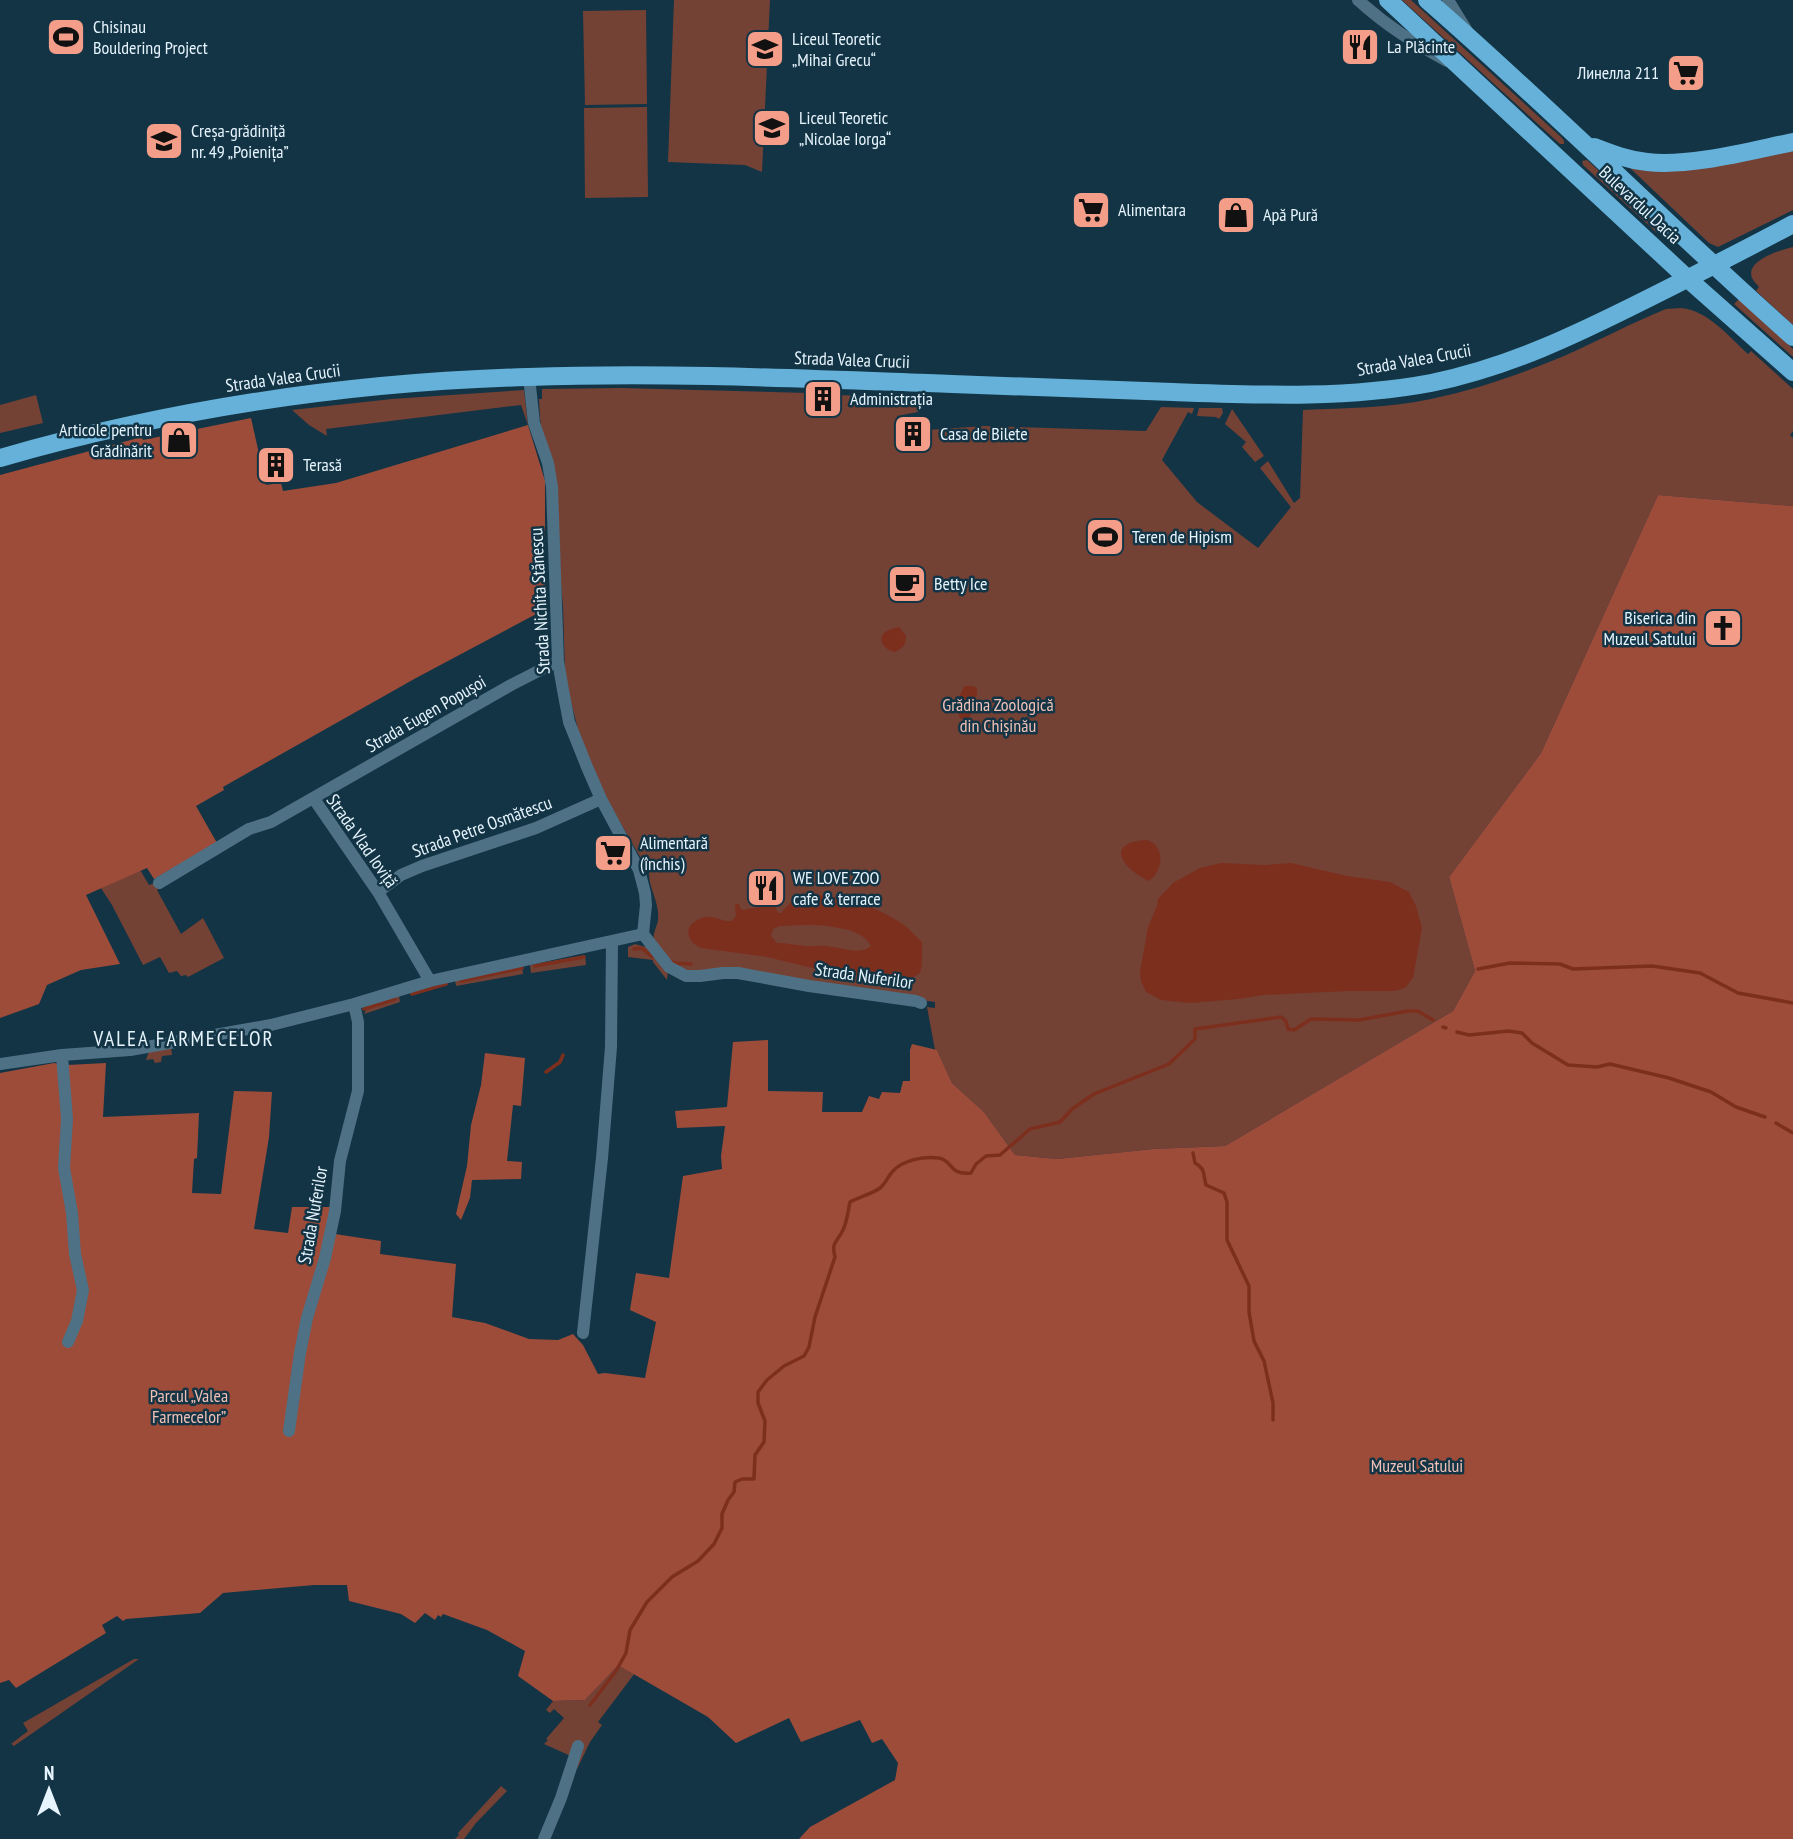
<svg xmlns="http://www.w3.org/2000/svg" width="1793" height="1839" font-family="'PT Sans Narrow',sans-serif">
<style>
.green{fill:#744135}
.forest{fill:#9d4c3a}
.water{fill:#7d2f1e;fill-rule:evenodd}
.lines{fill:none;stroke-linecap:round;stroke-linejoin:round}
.stream{stroke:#7d2f1e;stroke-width:3.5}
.minor{stroke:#4e7185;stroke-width:12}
.primary{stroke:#65b1d9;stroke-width:18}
.labels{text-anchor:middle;stroke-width:5;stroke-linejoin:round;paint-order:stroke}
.poi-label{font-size:18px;fill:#e6f4fd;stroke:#133445;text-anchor:start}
.street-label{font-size:18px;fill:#e6f4fd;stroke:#133445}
.park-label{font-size:18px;fill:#f1c1b6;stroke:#133445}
.quarter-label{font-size:21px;letter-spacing:2px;fill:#e6f4fd;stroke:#133445}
</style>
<rect width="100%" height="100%" fill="#133445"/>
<path class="green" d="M674,0h96l-8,172 -17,-7 -77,-3z
M1402,0h9l151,138 2,3v3h-4z
M646,10l1,94 -62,1 -2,-94z
M647,107l1,90 -63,1 -1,-90z
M1793,148v62l-75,37 -9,-4 -79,-75z
M1587,160l73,67 -4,5 -73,-67 -1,-4z
M1793,247v78l-37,-34 3,-4c-2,-3 -5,-5 -7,-9 -7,-18 29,-28 41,-31z
M1739,299l54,50v8l-59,-53z
M1681,308c28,3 47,28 67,46l3,-3 42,38v42l-3,4 3,3v68l-135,-11 -117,258 -92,124 26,94 -22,40 -228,135 -72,3 -96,10 -42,-4 -31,-43 -32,-29 -15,-33h-2l-8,-43 8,1v-6l-223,-31 -32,-1c-7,-8 -23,-18 -26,-29 -2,-7 3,-14 4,-21 2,-17 -10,-33 -9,-48l-52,-89 -17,-46 -9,-35 -6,-31 -2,-65 -4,-43 -19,-145 -1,-19h3v-10l79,-1 187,5 28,-5 1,7 82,3 -1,14 -21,4 2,16 85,-6 162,5 15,-24 33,1 -2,6 -4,-2 -26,48 35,42 61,46 33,-41 -31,-39 8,-7 26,42 6,-5 3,-88c43,-2 86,-2 128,-11 45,-9 90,-25 133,-43 34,-15 67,-33 102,-47z
M524,390l4,35 -7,-20 -195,24 1,7 -18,-11 -17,-15 100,-11z
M36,395l7,28 -43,10v-28z
M1199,408h23l1,5 -4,6 -3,-2 -19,-1z
M1232,409l32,47 -9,6 -13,-15 4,-5 -21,-18z
M135,861l14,24 6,-2 5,5 -3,2 24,44 22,-16 21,40 -36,19 -2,-2 -5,1 -4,-5 -8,2 -9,-16 -17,8 -31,-60 -13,-20z
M635,944l11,3 22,24 -1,9 -14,-18v-2l-25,-3v-10z
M585,955l1,10 -55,8 -1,-8z
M522,967l1,7 -67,12 -1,-6z
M399,996l1,6 -36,12 5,-9z
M171,1047l1,8 -10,1 -1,6 -6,1 -2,-4 -7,1 3,-9z
M134,1659h5l-125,87 -3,-2 17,-13 -5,-8z
M618,1664l17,9 -37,49 4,3 -12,17 -13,27h-2l-2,-12 -29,-13 4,-4 -2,-1 18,-21 -10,-9 -4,4 -4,-3 7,-9 32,-1z
M501,1786l6,5 -31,32 -12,16h-9l4,-4 -1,-2z"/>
<path class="forest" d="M251,418l15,67 15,-2 2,8 53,-8 192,-58 17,56v118l-7,14 -122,65 -193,109 1,3 -28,16 21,37 -63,36 -7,-11 -61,27 34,69 -39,6 -34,15 -8,19 -39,14v-543l142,-38 1,3z
M1658,495l135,11v1333h-994l11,-12 85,-47 3,-17 -16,-24 -10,4 -12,-23 -59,22 -12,-24 -53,25 -28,-26 -90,-52 -33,35 -32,1 -35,-25 7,-25 -38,-21 -44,-16 -2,3 -3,-2 -3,5 -10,-7 -10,10 -14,-9 -52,-13 -2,-16h-33l-91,8 -23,20 -74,6 -3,2 -6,-5 -15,9 4,8 -90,55 -7,-8 -9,3v-610l54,-10 13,2 39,-2 -3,54 96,-4 -2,45 -3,1 -2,34 29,1 13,-103 38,1 -3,45 -15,92 34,4 4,-26h47l-4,27 46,7 -1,13 76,10 -4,53 33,6 44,16 29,1 15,-6 10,11 15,29 7,-1 40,5 11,-56 -26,-12 6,-37 33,5 14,-102 39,-7 -1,-13 4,-30 -48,2 -2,-17 52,-4 6,-65 35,-2v51l55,1 -1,20h40l7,-16 10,3 3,-7 18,1 3,-12h7v-31l2,-6 25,6 15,33 32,29 31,43 42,4 96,-10 72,-3 228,-135 22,-40 -26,-94 92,-124z
M485,1053l40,5 -4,48 -8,-1 -6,56 15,1 -1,17 -49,1 -2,18 -9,22 -5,-6 11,-48 4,-41 10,-40z"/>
<path class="water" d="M899,627l7,9c0,9 -3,12 -11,16 -11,-2 -20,-14 -8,-21 1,-1 11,-4 12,-4z
M965,686h8l4,2v5l-3,13 -4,11c-4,3 -6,3 -10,1 -5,-9 -1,-24 5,-32z
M1147,840c19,6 16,31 2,41 -27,-12 -45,-39 -2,-41z
M1221,863l44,2 26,-2 56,13 43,6 19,10 7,14 6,22 -9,50 -8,10 -11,3h-46l-85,4 -25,4 -48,4 -29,-3 -15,-8 -5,-11 -1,-9 8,-45 9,-21 1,-7 15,-16 27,-15z
M816,895c31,2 59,11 85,28 8,5 14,13 21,19v23l-2,8 -11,7 -20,1 -81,-14 -41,-10 -66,-9c-18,-8 -17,-26 4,-31 10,-2 17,5 27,4l4,-5 -1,-10 1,-2h3l2,5 2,1 31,-6 4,9h3c12,-14 16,-17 35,-18zM805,925c18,0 58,2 66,21 -12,10 -30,1 -44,0 -7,-1 -15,1 -22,0 -10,-1 -18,-3 -28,-3l-6,-7 2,-7 7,-3z"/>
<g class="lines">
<path class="stream" d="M634,949l7,-1 12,9
M671,961l4,2 16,1
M535,966l49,-9
M1478,969l32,-6 50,1 13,5 79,-3 48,7 38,20 55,10
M461,981l61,-13
M412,994l34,-10
M364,1009l31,-10
M1443,1027l3,1
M1457,1032l12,3 40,-4 13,2 10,10 36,22 29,2 13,-3 59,14 42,14 25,15 29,10
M546,1072l14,-10 3,-7
M1776,1123l17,10
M1193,1153l2,10c11,6 8,12 11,22l18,8 3,9v38l22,46v26l5,29 10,20 9,42v17
M590,1705l26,-34 10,-18 4,-23 17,-28 25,-25 26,-16 16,-17 8,-16v-14l6,-14 6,-8 1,-10 7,-3h12l1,-24 9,-13 1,-21 -7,-18v-11l9,-12 17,-14 20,-10 5,-9 6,-30 20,-60c-4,-16 2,-14 8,-27 4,-8 5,-19 7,-28 9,-5 22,-8 30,-14 6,-5 8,-12 13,-17 10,-11 31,-15 46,-13 15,3 9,17 32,15l5,-9 10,-8 14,-1 30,-26 30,-7 12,-13 22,-15 75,-30 26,-25v-10l86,-12 5,4 2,8 6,1 17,-11 48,1 49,-9h10l15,9"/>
<path class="minor" d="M1358,0c29,26 54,42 89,61
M1448,0l19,31
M529,377l5,46 14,40 4,24 6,174 5,29 6,32 18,45 14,32 38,71 6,23 1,12 -3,29
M314,799l64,93 52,89
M159,883l90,-54 22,-7 240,-137 47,-24
M378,892l23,-17 21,-9 114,-38 65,-29
M643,934l26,33 17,9h14l23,-3h15l71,13 107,15 5,2
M62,1055l5,64 -3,49 8,45 3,41 8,36 -6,31 -9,21
M0,1064l62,-9 68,-5 141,-25 83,-21 76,-23 213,-47
M583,1333l19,-175 9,-111 1,-105
M289,1431l11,-78 7,-35 18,-60 10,-47 5,-50 18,-70v-69l-4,-18
M544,1839l17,-41 17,-52"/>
<path class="primary" d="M1388,0l300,279 105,93
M1427,0c125,109 242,227 366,337
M1594,147c18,7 34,13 53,15 43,5 102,-11 146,-20
M0,458c171,-49 350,-76 528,-81 141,-5 283,2 424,7 74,3 148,5 221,8 86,3 173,7 258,-9 78,-16 144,-48 214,-83 50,-25 99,-50 148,-76"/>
</g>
<defs>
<g id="stadium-square" transform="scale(2.0125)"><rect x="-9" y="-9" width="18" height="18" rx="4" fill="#f49e89" stroke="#133445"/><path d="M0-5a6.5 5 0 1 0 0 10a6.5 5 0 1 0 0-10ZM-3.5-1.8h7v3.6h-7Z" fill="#111"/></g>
<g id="restaurant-square" transform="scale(2.0125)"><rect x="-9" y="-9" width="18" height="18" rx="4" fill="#f49e89" stroke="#133445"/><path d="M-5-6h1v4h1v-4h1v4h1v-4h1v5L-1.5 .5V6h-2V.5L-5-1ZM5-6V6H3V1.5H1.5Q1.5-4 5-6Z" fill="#111"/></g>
<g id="school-square" transform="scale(2.0125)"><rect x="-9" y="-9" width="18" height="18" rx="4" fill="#f49e89" stroke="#133445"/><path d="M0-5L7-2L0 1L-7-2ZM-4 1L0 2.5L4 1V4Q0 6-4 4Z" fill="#111"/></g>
<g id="supermarket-square" transform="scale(2.0125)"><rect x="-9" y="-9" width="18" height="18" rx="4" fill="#f49e89" stroke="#133445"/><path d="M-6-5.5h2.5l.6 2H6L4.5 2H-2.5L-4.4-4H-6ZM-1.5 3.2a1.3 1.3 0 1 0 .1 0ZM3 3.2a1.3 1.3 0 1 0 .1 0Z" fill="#111"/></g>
<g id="shop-square" transform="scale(2.0125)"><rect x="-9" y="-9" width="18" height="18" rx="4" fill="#f49e89" stroke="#133445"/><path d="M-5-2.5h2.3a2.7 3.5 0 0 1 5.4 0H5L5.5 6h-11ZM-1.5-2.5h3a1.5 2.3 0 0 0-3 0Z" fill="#111"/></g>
<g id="building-square" transform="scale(2.0125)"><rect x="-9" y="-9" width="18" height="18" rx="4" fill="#f49e89" stroke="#133445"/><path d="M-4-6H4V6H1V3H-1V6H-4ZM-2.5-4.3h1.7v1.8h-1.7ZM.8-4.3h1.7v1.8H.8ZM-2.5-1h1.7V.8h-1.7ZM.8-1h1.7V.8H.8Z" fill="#111"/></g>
<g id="cafe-square" transform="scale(2.0125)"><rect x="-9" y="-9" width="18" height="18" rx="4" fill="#f49e89" stroke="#133445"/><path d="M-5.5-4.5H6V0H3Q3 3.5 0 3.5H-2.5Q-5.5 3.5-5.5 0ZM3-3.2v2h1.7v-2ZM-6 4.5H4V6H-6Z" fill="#111"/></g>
<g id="church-square" transform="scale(2.0125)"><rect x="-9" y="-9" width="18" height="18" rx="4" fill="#f49e89" stroke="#133445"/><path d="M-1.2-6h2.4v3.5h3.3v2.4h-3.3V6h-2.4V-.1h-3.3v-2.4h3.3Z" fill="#111"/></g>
</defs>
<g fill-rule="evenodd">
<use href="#stadium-square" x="66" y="37"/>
<use href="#restaurant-square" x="1360" y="47"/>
<use href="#school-square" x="765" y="49"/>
<use href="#supermarket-square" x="1686" y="73"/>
<use href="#school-square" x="772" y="128"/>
<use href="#school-square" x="164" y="141"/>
<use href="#supermarket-square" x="1091" y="210"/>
<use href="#shop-square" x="1236" y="215"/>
<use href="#building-square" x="823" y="399"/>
<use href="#building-square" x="913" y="434"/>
<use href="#shop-square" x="179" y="440"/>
<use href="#building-square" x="276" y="465"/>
<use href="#stadium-square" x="1105" y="537"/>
<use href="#cafe-square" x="907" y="584"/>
<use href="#church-square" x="1723" y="628"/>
<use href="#supermarket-square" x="613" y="853"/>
<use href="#restaurant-square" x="766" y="888"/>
</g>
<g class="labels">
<g class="poi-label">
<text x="93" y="33">Chisinau<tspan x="93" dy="21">Bouldering Project</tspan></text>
<text x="792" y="45">Liceul Teoretic<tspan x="792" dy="21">„Mihai Grecu“</tspan></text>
<text x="1387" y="53">La Plăcinte</text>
<text x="1659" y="79" text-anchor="end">Линелла 211</text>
<text x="799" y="124">Liceul Teoretic<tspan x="799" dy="21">„Nicolae Iorga“</tspan></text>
<text x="191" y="137">Creșa-grădiniță<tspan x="191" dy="21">nr. 49 „Poienița”</tspan></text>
<text x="1118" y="216">Alimentara</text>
<text x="1263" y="221">Apă Pură</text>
<text x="850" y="405">Administrația</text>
<text x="152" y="436" text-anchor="end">Articole pentru<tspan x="152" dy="21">Grădinărit</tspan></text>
<text x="940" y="440">Casa de Bilete</text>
<text x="303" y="471">Terasă</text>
<text x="1132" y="543">Teren de Hipism</text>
<text x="934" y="590">Betty Ice</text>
<text x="1696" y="624" text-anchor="end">Biserica din<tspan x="1696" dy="21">Muzeul Satului</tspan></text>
<text x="640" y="849">Alimentară<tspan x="640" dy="21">(închis)</tspan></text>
<text x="793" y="884">WE LOVE ZOO<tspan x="793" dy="21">cafe &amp; terrace</tspan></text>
</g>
<g class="street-label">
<text transform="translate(1640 205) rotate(43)" y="6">Bulevardul Dacia</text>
<text transform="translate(852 360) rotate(2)" y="6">Strada Valea Crucii</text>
<text transform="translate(1414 360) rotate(-10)" y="6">Strada Valea Crucii</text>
<text transform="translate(283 378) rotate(-8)" y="6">Strada Valea Crucii</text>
<text transform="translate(540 601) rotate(-93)" y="6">Strada Nichita Stănescu</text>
<text transform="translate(426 714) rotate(-30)" y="6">Strada Eugen Popușoi</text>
<text transform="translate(482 827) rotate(-20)" y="6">Strada Petre Osmătescu</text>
<text transform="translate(362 841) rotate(55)" y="6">Strada Vlad Ioviță</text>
<text transform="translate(864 976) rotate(8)" y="6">Strada Nuferilor</text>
<text transform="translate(313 1215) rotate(-80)" y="6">Strada Nuferilor</text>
</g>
<g class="park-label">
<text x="998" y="711">Grădina Zoologică<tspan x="998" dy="21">din Chișinău</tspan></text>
<text x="189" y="1402">Parcul „Valea<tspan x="189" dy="21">Farmecelor”</tspan></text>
<text x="1417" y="1472">Muzeul Satului</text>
</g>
<g class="quarter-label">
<text x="184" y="1046">VALEA FARMECELOR</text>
</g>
</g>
<g transform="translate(49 1790)" stroke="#133445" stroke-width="5" paint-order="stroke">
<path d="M0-5L12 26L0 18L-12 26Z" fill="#e6f4fd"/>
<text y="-10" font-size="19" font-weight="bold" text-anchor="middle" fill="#e6f4fd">N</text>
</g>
</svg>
